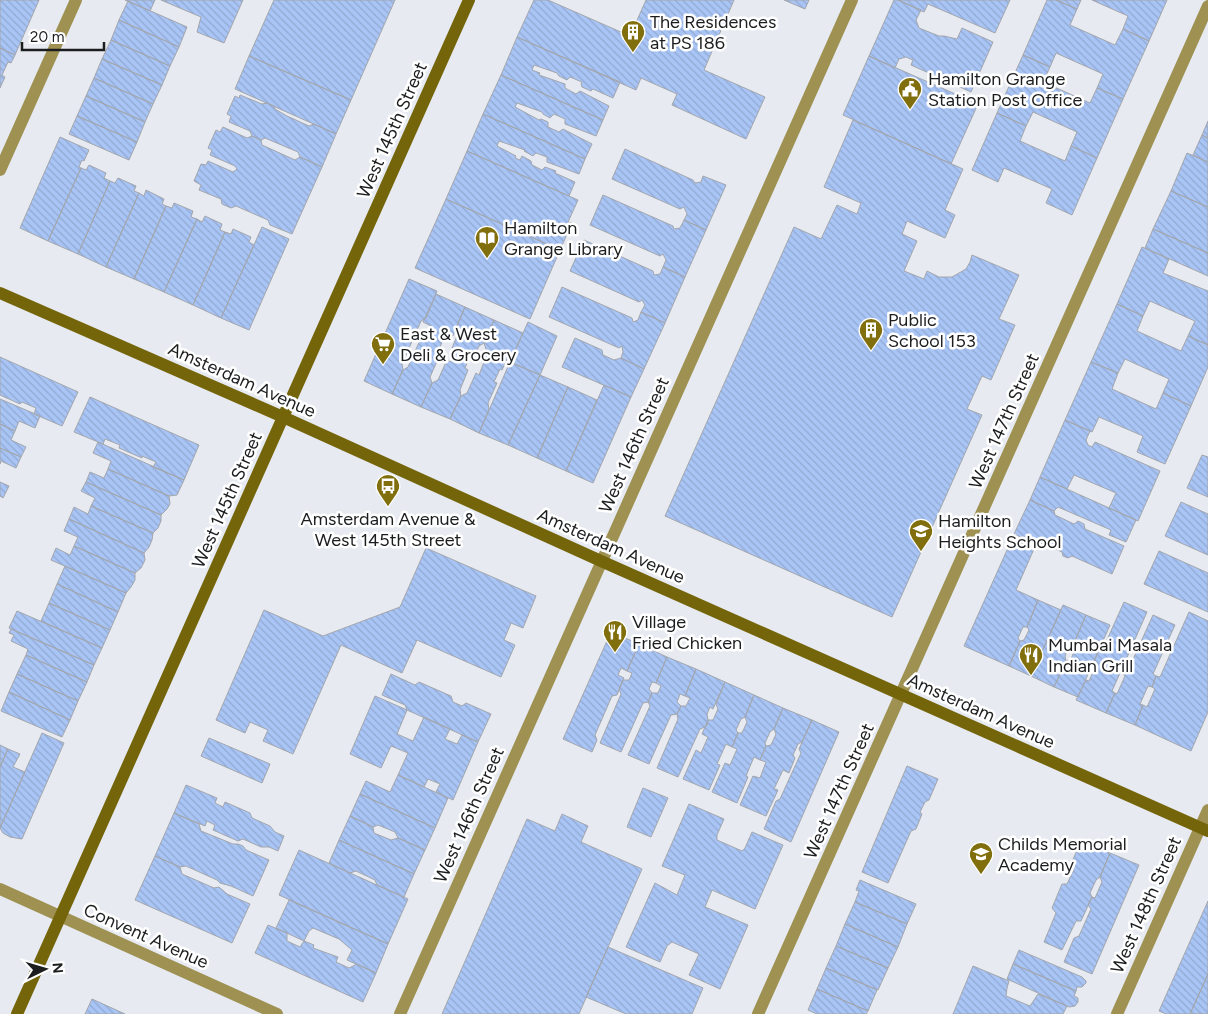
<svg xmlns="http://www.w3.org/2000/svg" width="1208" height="1014" font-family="Figtree,sans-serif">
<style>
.building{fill:url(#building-back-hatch);stroke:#a3a6ac}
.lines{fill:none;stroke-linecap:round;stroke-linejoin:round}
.minor{stroke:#9e9152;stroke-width:12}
.tertiary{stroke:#9e9152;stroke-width:12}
.secondary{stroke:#75650a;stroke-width:12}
.labels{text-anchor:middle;stroke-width:5;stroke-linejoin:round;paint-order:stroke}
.poi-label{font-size:18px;fill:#1c1d1f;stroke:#fff;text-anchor:start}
.street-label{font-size:18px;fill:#1c1d1f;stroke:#fff}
</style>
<defs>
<pattern id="building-back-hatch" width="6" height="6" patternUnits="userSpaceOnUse" patternTransform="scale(1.25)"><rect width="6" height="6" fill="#a9c5f6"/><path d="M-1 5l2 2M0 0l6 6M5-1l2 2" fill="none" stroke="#91a9d2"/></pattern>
</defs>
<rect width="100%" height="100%" fill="#e7ebf1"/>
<path class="building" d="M0,0h39l-24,55 -15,-7z
M125,0h30l-5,11z
M161,0h82l-19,43 -27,-11 4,-15z
M274,0h121l-44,100 -102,-44z
M534,0h14l82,36 16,-36h88l-30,70 61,27 -19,42 -74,-34 5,-11 -36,-16 -5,12 -119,-53z
M784,0h25l-4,9z
M894,0h4l23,10 -5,10 3,8 20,8h5l13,3 5,-11 31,14 -22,50 -60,-27 2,-5 -7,-3 -7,2 -4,9 -26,-12z
M898,0h112l-15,33 -67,-29 -4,8z
M1047,0h9l21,9 -7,16 45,20 8,-16 26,12 -26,58 -26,-11 6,-14 -47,-21 -6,14 -27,-12z
M1056,0h25l-4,9z
M1092,0h75l-18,41 -26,-12 5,-13z
M128,1l59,26 -8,20 -60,-27z
M119,20l60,27 -9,19 -59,-26z
M517,37l103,45 -7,16 -20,-9 -2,2 -9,-4 -1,-3 1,-2 -12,-5 -3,3 -8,-4 -2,-3 -23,-8 -2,5 8,3 -1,2 26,9v4l11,6 4,-3 29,15 -6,14 -102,-45z
M111,40l59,26 -8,19 -60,-26z
M0,48l15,7 -4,8 -3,-1 -6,13 3,2 -5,11z
M1023,55l27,12 -7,15 47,21 7,-15 26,11 -26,59 -26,-12 6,-14 -44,-20 -7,14 -29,-13z
M249,56l102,44 -15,34 -101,-45z
M869,56l109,48 -27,60 -108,-49z
M102,59l60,26 -9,19 -59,-26z
M501,75l102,45 -7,16 -31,-12v-5l-11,-5 -4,4 -7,-4 -1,-2 -25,-9 -2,4 24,13 2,-1 7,3v5l11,5 4,-3 29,15 -7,15 -102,-45z
M94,78l59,26 -8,18 -59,-26z
M240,95l22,9 5,-1 7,3 1,3 12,7 22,10 5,-2 22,10 -14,33 -22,-10 -2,-5 -33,-14 -4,2 -9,-4 -2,-5 -21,-9 2,-6 -4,-2 8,-18 4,2z
M86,96l59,26 -8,20 -60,-26z
M997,113l29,13 -6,15 45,20 6,-15 26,12 -25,57 -26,-12 6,-14 -48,-21 -6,14 -26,-12z
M483,114l102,45 -6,15 -32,-12v-5l-11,-4 -3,3 -9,-5 1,-1 -26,-9 -2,5 19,10 -1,2 5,2 2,-4 9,5 1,4 10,5 3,-3 11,4 -1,2 20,9 -6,14 -102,-45z
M77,116l60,26 -8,18 -60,-26z
M853,120l110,49 -18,41 10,5 -10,23 -38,-17 -5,13 15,7 -13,30 20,8 3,-8 12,6h13l14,-8 4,-7 2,-7 47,20 -20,44 16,6 -24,55 -9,-4 -15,33 15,6 -90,202 -227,-101 129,-289 27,12 16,-34 20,9 4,-11 -37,-16z
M1208,121v17l-6,-3z
M223,127l24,11 5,-2 9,4 1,5 33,15 5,-3 22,10 -30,67 -22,-9 -2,-5 -32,-14 -5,2 -9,-4 -1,-5 -22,-9 2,-5 -7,-4 7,-17 5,1 2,-4 25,11 4,-3 -2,-3 -25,-11 2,-5 -4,-2 8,-18 4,2z
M1202,135l6,3v24l-15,-7z
M60,137l29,13 -5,11 -2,-1 -3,7 2,1 -33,73 -28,-13z
M625,149l68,31 2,3 6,-1 2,-6 23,9 -20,45 -22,-10 3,-6 -3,-7 -4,2 -68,-30z
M467,151l111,49 -10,22 4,1 -12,27 -114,-51z
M1187,153l21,9v45l-37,-16z
M89,165l17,8 -2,5 6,3 -32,73 -30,-13 33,-73 5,2z
M118,178l18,8 -2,5 5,2 -33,74 -28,-13 32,-73 5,2z
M146,190l18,9 -2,5 4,2 -32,73 -28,-12 33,-74 5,3z
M1171,191l37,16v46l-55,-24z
M603,195l70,31 1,3 6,-1 4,-8 22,10 -21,47 -22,-10 3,-7 -3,-6 -3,2 -70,-31z
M446,199l114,51 -30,69 -115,-51z
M174,203l19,8 -2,6 6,2 -33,73 -30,-13 32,-73 6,2z
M205,216l17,8 -2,6 5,2 -32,73 -29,-13 33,-73 5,3z
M262,227l27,12 -40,91 -28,-12z
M233,229l18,8 -2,5 5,3 -33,73 -28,-13 32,-73 6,2z
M1153,229l55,24v23l-63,-28z
M584,240l69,31 1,4 6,-1 3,-7 22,10 -20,46 -24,-11 4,-7 -3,-5 -3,2 -69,-31z
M1142,247l27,12 -6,14 45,18v54l-20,-9 7,-15 -45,-20 -7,15 -26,-12z
M409,279l28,12 -11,27 -5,3 -19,43 1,6 -11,24 -28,-13z
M562,287l70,31 1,4 5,-2 3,-8 24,11 -21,46 -23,-11 2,-6 -1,-6 -3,2 -70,-31z
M436,294l29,13 -12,29 -7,-3 -6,14 3,1 -13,29 2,6 -11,24 -29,-13 11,-24 5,-3 13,-29 4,2 6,-14 -8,-4z
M1117,304l26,12 -6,15 44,20 7,-15 20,9v22l-17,39 -28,-13 6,-14 -44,-20 -7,14 -27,-11z
M465,307l29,13 -10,23 -5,3 -5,11 -4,-1 -5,12 3,2 -8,20 1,6 -11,23 -29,-12 11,-24 6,-3 9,-20 4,2 5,-12 -4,-2 5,-12 -2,-6z
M494,320l29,13 -11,24 -5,2 -5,11 -2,-1 -6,13 3,1 -9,20 1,6 -10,24 -29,-14 11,-23 6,-3 9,-20 3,2 5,-13 -3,-1 5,-12 -2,-6z
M528,322l29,14 -17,39 -30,-13z
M575,338l27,12 1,5 11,5 7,-2 23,11 -13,28 -69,-30z
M0,357l78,35 -16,34 -28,-12 2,-6 -14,-6 -2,2 -20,-9z
M510,362l30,13 -32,70 -29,-12z
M1091,362l27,11 -6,16 44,20 7,-16 28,13 -26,58 -28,-12 6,-16 -44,-19 -7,15 -27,-12z
M540,375l28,12 -31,71 -29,-13z
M604,385l27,12 -38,86 -27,-12z
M568,387l29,13 -31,71 -29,-13z
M90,397l109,48 -15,35 -31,-13 3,-5 -14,-6v2l-23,-10 1,-3 -15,-6 -2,5 -29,-12z
M0,399l40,17 -5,12 -16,-7 -4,10 -15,-7z
M1065,420l25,11 -4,9 2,5 4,2 3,-5 65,29 -22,50 -29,-13 7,-15 -42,-18 -7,14 -27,-12z
M0,424l15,7 -4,9 15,7 -5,10 -21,-9z
M98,442l86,38 -7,15 -8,1 -61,-27 3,-8 -18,-8z
M0,448l21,9 -5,11 -15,-7 -1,3z
M1202,455l6,2v40l-21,-9z
M108,469l61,27 1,8 -3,5 -6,6 -75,-33 4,-10 14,6z
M1040,477l96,43 -10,22 -17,-7 2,-5 -53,-23 -4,4 -24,-11z
M0,482l9,4 -6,12 -3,-2z
M86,482l75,33v6l-3,7 -5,5 -62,-27 4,-8 -14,-7z
M1030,500l24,11 1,4 19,9 4,-3 6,3 1,5 39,17 -12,28 -40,-18 -4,2 -5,-2 -1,-4 -19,-9 -4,2 -25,-11z
M1181,502l27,12v41l-43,-19z
M91,506l62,27 -1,7 -3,7 -5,6 -75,-34 5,-12 14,7z
M69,519l75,34 1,7 -4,8 -6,5 -61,-27 4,-9 -14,-6z
M1012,539l22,10 -18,41 22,10 -11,27h-4l-5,11 2,3 -11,25 -45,-20z
M74,546l61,27v7l-4,7 -5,6 -75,-33 5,-12 14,7z
M426,548l110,48 -13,32 -12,-5 -7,17 11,5 -14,32 -84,-37 -15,33 -61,-28 -48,109 -30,-13 5,-11 -18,-8 -5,11 -29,-13 48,-110 59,26 77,-29z
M1159,551l49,22v39l-64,-28z
M65,566l61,27 -8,19 -61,-28z
M57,584l61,28 -8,18 -61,-27z
M1038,600l23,10 -30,66 -22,-10 11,-25 4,-1 5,-10 -2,-3z
M1124,602l23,10 -22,50 3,1 -5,11 -3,-1 -8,18 3,2 -9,20 -30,-13 10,-20 3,1 8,-18 -3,-1 5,-12 3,1z
M49,603l61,27 -8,18 -61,-27z
M1063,605l23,10 -12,28 -4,1 -5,12 1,5 -12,26 -23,-11z
M17,611l85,37 -8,17 -85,-37z
M1189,612l19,9v91l-17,39 -56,-26 8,-20 4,2 8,-18 -3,-2 4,-11 4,1z
M1086,615l24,10 -8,18 -3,-1 -1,4 2,1 -22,50 -24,-10 12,-26 5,-2 5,-12 -2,-4z
M1153,615l22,10 -22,49 3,2 -4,11 -4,-1 -8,18 3,1 -8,20 -29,-12 9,-20 2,1 8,-18 -2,-2 5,-11 3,1z
M11,629l83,36 -7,17 -61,-27 2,-6 -17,-8 3,-6 -5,-2z
M611,632l28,12 -12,27 -6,-3 -3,7 6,3 -1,2 -6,15 -5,1 -17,39 2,5 -5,12 -29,-13z
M639,644l28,13 -11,26 -4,-1 -3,7 3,4 -4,9 -5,1 -22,49 -21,-9 21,-49 -2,-5 4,-9h6l3,-7 -5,-2z
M26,655l61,27 -9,19 -61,-27z
M667,657l29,12 -11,27 -5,-2 -3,8 4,4 -4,8 -6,1 -22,49 -21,-9 22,-49 -2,-4 4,-9h6l3,-7 -5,-3z
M696,669l29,13 -12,27 -3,-2 -3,7 1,6 -1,5 -2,2 -5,2 -22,48 -21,-9 21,-49 -1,-5 4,-8h5l4,-8 -5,-2z
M17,674l61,27 -8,19 -61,-28z
M391,674l24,11 4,-3 32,14 2,6 9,4 4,-3 25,11 -13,28 -71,-32 -2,-5 -23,-10z
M725,682l29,13 -9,22 -4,2 -5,11 2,3 -6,14 -6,-3 -9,20 3,1 -11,25 -26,-11 13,-29 5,3 7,-16 -6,-3 6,-14h5l5,-11 -2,-5z
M9,692l61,28 -8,17 -61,-26z
M754,695l29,13 -9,21 -4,3 -5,11 1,3 -6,14 -6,-3 -8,19 2,1 -11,26 -25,-11 13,-29 5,2 7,-16 -5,-2 6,-14h4l5,-11 -2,-5z
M375,696l32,14 -10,24 16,7 11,-24 26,12 -5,10 12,5 5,-9 16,7 -25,58 -17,-8 4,-8 -12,-5 -4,8 -26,-12 10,-22 -17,-7 -10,22 -31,-14z
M783,708l29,12 -10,22 -4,2 -5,11 2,3 -6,15 -6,-3 -9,19 4,1 -12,26 -26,-11 13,-29 7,2 6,-16 -6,-2 6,-14 5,-1 5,-11 -2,-5z
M812,720l27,12 -48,110 -27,-13 12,-28 4,-2 21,-46 -2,-4z
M42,733l22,10 -42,96 -12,-2 -7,-4 -3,-5z
M209,738l61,26 -8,19 -61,-27z
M0,745l8,4 -8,18z
M8,749l12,5 -7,13 12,5 -25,56v-61z
M907,766l31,13 -9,21 -4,2 -5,10 2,2 -6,15 -5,2 -23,52 -26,-11z
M398,775l50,23 -13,30 -75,-34 6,-13 24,11z
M186,785l31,13 -2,5 8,4 2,-5 25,11 2,5 18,8 5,6 9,4 -6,15 -9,-4h-8l-18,-8 -5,2 -25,-11 2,-5 -8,-4 -2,5 -31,-13z
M643,788l25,10 -17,39 -24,-10z
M360,794l75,34 -10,22 -27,-12 -3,-6 -17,-7 -5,2 -23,-11z
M689,804l35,15 -7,16v5l25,11 3,-3 7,-16 31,13 -28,64 -43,-19 -7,17 43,18 -28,64 -31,-14 10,-21 -27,-12 -5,4 -7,16 -34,-15 29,-64 22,12 8,-20 -23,-9z
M174,813l25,11 2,7 32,13h5l5,2 3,4 23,10 -16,36 -22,-10 -11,-3 -3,-3 -31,-14 -6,1 -25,-11z
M562,814l26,12 -7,16 61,27 -63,145h-137l85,-195 28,12z
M350,816l23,11 1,6 17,7 7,-2 27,12 -11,24 -75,-34z
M339,840l75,34 -10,23 -27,-12 -2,-5 -19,-9 -6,2 -21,-10z
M1081,841l29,12 -10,24 -4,3 -6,13 2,4 -11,24h-5l-14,29 -18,-8 12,-29 -4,-5 10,-24h5l7,-15 -3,-5z
M299,850l109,49 -20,45 -109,-49z
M1110,853l29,12 -47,109 -28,-12 10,-24 5,-2 12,-27 -3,-4 4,-8 3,1 7,-16 -2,-5z
M155,856l25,11 2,7 32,14 5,-1 8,7 23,10 -18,39 -97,-43z
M860,880l56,24 -9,20 -52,-22 4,-11 -3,-1z
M289,900l99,44 -12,29 -29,-13 5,-10 -13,-11 -26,-11 -4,3 -5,10 -28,-13z
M1208,901v73l-18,40h-24l-7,-3z
M855,902l52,22 -9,23 -53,-23z
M845,924l53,23 -10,21 -52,-22z
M268,925l19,8v8l13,6 4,-6 10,4 -1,3 25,9 -2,5 13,6 8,-4 19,9 -13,29 -108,-49z
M836,946l52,22 -10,22 -52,-22z
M608,947l95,41 -11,26h-66l-40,-17z
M1019,950l63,27 4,4v2l-4,4h-5l-1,4 -63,-27z
M1013,964l63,27 -2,5 4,2v4l-3,4 -6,1 -62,-28z
M973,966l36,15 -2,7 -1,8 24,10 8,-12 29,12 -4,8h-110z
M826,968l51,22 -9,21 -51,-22z
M1208,974v40h-18z
M817,989l51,22 -2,3h-49l-9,-4z
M92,999l33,15h-40z"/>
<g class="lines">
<path class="minor" d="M0,170l76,-170
M400,1014l452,-1014
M758,1014l450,-1008
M1117,1014l91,-204"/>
<path class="tertiary" d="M0,889l277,125"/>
<path class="secondary" d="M0,293l283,124 318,144 607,270
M17,1014l452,-1014"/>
</g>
<defs>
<g id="building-pin" transform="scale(1.25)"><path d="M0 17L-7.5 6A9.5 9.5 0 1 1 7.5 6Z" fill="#806f0c" stroke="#fff"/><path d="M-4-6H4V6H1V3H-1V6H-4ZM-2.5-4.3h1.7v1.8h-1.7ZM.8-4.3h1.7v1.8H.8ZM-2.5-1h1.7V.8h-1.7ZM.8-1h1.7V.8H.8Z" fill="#fff"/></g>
<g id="civic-pin" transform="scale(1.25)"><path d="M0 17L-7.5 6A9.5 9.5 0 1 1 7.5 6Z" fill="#806f0c" stroke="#fff"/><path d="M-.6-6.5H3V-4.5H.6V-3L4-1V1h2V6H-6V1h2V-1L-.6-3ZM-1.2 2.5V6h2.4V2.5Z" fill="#fff"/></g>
<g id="library-pin" transform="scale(1.25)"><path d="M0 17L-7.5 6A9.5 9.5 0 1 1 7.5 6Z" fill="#806f0c" stroke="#fff"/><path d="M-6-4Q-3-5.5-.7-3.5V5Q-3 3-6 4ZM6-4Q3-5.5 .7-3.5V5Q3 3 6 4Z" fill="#fff"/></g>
<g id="supermarket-pin" transform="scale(1.25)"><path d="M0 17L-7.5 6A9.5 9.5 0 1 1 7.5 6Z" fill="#806f0c" stroke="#fff"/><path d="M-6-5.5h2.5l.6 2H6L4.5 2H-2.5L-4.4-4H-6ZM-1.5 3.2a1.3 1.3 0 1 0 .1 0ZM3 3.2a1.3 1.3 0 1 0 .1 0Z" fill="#fff"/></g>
<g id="bus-pin" transform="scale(1.25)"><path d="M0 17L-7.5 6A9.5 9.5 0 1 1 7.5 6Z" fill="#806f0c" stroke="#fff"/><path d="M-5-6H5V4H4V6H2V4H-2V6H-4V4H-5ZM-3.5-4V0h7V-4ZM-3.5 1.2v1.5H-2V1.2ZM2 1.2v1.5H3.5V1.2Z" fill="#fff"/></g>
<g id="school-pin" transform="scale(1.25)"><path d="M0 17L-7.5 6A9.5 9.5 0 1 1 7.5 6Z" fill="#806f0c" stroke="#fff"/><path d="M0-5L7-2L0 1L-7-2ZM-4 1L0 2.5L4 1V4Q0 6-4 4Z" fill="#fff"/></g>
<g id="restaurant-pin" transform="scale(1.25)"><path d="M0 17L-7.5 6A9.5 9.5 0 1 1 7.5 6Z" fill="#806f0c" stroke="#fff"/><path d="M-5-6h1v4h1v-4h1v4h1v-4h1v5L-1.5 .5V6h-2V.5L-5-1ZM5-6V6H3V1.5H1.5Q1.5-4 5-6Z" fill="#fff"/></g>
</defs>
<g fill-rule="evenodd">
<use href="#building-pin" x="633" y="32"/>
<use href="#civic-pin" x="910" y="89"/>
<use href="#library-pin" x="487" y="238"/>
<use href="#building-pin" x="871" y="330"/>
<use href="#supermarket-pin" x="383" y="344"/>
<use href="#bus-pin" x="388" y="486"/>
<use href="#school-pin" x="921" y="531"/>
<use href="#restaurant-pin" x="615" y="632"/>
<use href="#restaurant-pin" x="1031" y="655"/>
<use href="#school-pin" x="981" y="854"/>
</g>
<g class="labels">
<g class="poi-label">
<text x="650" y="28">The Residences<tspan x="650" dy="21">at PS 186</tspan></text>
<text x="928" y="85">Hamilton Grange<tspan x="928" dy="21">Station Post Office</tspan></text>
<text x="504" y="234">Hamilton<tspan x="504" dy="21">Grange Library</tspan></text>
<text x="888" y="326">Public<tspan x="888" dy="21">School 153</tspan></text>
<text x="400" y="340">East &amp; West<tspan x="400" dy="21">Deli &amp; Grocery</tspan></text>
<text x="388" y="525" text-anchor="middle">Amsterdam Avenue &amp;<tspan x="388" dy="21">West 145th Street</tspan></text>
<text x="938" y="527">Hamilton<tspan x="938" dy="21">Heights School</tspan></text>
<text x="632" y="628">Village<tspan x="632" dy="21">Fried Chicken</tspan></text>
<text x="1048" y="651">Mumbai Masala<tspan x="1048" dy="21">Indian Grill</tspan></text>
<text x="998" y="850">Childs Memorial<tspan x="998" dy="21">Academy</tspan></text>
</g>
<g class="street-label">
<text transform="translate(392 130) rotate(-66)" y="6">West 145th Street</text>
<text transform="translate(242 380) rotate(24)" y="6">Amsterdam Avenue</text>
<text transform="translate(1004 421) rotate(-66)" y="6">West 147th Street</text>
<text transform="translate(634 445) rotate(-66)" y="6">West 146th Street</text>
<text transform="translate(227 500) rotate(-66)" y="6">West 145th Street</text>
<text transform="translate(611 546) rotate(24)" y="6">Amsterdam Avenue</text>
<text transform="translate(981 711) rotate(24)" y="6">Amsterdam Avenue</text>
<text transform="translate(839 791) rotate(-66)" y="6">West 147th Street</text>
<text transform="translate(469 815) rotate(-66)" y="6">West 146th Street</text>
<text transform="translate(1146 905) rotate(-66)" y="6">West 148th Street</text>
<text transform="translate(146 936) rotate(24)" y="6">Convent Avenue</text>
</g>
</g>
<g transform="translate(45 969) rotate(85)" stroke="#ffffff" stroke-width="4" paint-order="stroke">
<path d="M0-4L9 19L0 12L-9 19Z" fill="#1c1d1f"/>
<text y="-8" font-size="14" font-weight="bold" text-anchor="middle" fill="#1c1d1f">N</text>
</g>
<path d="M22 42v8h82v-8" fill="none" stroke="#1c1d1f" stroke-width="2.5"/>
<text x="30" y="42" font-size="15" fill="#1c1d1f" stroke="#ffffff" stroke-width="4" paint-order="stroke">20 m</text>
</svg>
